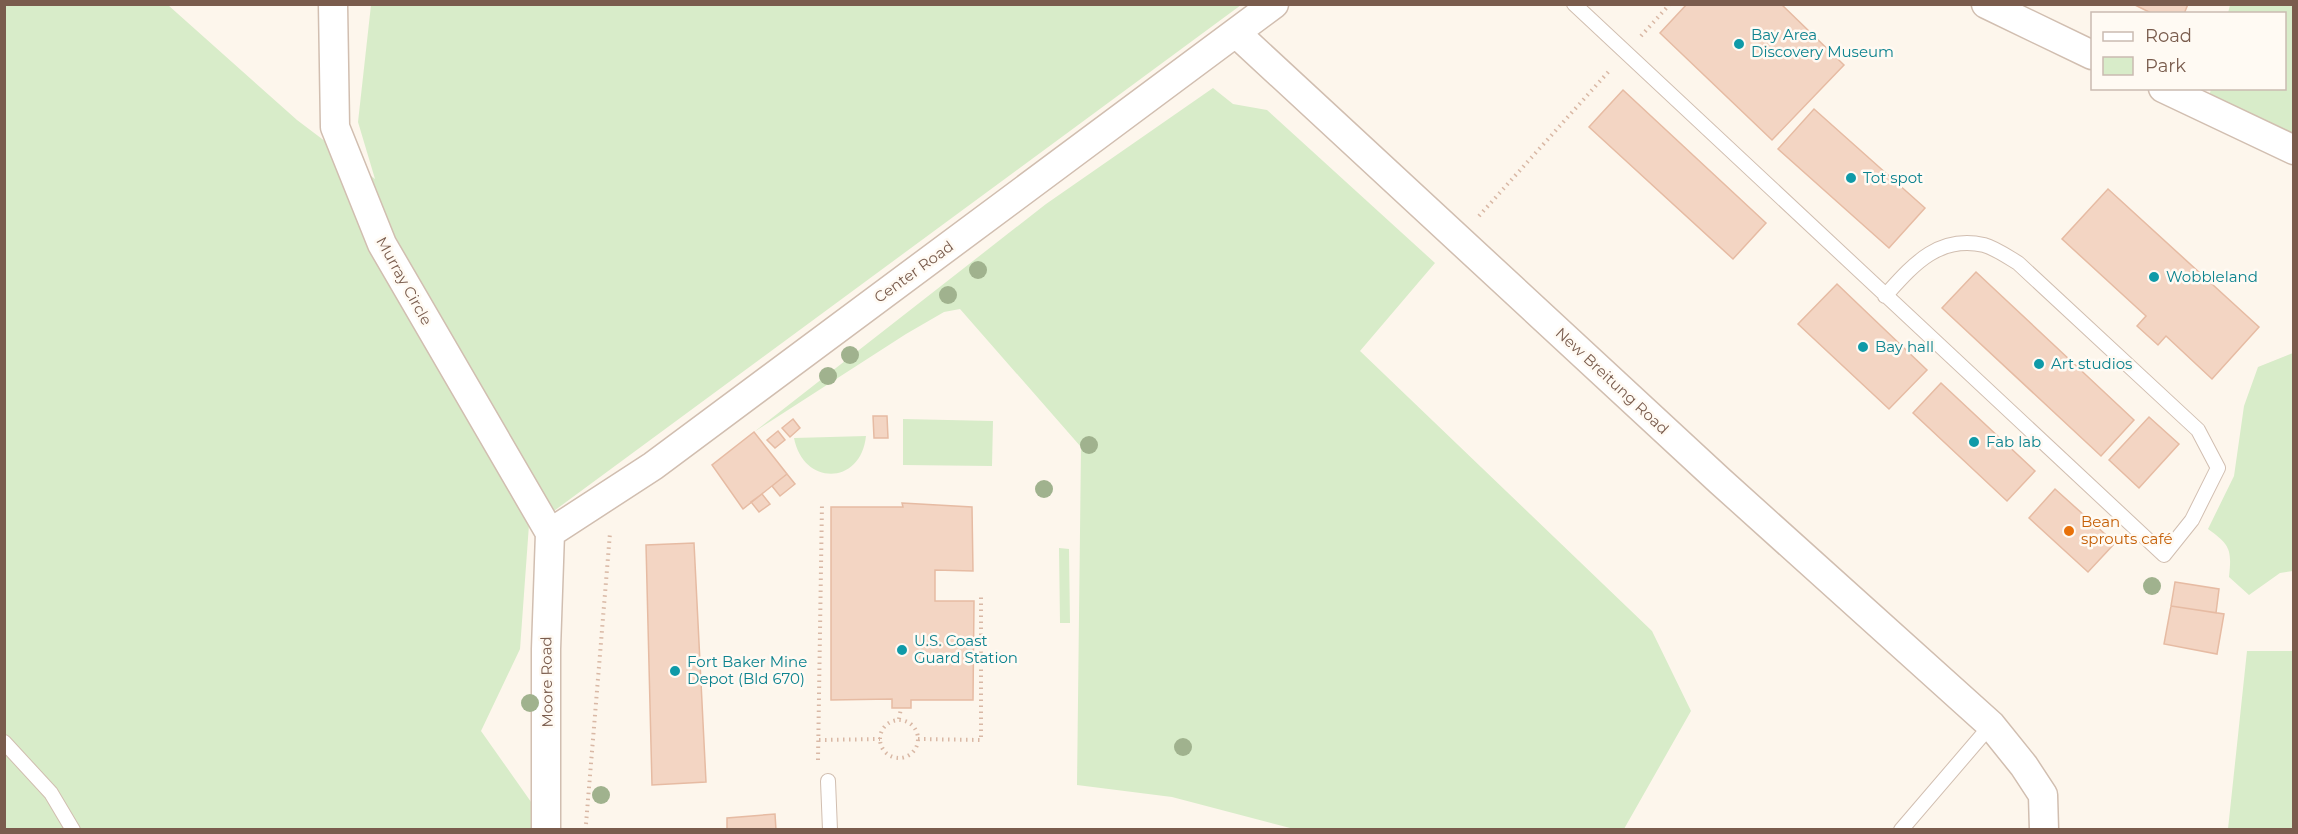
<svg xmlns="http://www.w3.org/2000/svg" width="2298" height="834" font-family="Montserrat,sans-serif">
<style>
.green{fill:#d8ecc9}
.building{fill:#f3d5c3;stroke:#e6bba3;stroke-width:1.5}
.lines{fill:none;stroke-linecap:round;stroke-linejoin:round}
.lane-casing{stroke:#d1beb0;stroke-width:16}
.street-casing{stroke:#d1beb0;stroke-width:31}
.path{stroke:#d9b8a5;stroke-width:4;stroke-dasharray:1.5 4.5;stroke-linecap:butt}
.lane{stroke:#fff;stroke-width:14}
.street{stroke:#fff;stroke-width:28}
.tree{fill:#a0b28e}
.culture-dot{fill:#0f9aa8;stroke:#fffaf3;stroke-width:2}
.food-dot{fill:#e8710a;stroke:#fffaf3;stroke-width:2}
.labels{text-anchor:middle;stroke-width:5;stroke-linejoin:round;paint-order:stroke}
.culture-label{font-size:15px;fill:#0d838f;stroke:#fffaf3;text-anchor:start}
.street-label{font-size:15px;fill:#7a5c4d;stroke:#fffaf3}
.food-label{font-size:15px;fill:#c56008;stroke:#fffaf3;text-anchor:start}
</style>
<rect width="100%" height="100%" fill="#fdf6ec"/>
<path class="green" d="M5,5h163l129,115 78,59 -17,-57 13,-117h870l-698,514 -12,-22 -11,152 -39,82 67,95 -2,3 -541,1z
M2230,5h63v157l-84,-65 2,-8 73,-1v-74l-56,-1z
M1213,88l20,16 34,6 168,153 -75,88 292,280 39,80 -67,118h-330l-122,-32 -95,-12 4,-338 -121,-138 -16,3 -38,22 -152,98 292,-228z
M2293,353v218l-13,2 -31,22 -20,-18c3,-28 1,-32 -21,-48l26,-53 10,-70 14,-39z
M903,419l90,2 -1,45 -89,-1z
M866,436c-5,50 -63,50 -72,2z
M1059,548l10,1 1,74h-10z
M2247,651h46v178h-65z"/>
<path class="building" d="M1687,4h94l63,61 -72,75 -112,-107z
M2133,4h55l-4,10h-31z
M1623,90l143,133 -33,36 -144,-132z
M1814,109l111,99 -36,40 -111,-99z
M2108,189l151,138 -47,52 -46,-43 -8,9 -21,-19 9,-10 -84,-77z
M1976,272l158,148 -33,36 -159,-148z
M1837,284l90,86 -38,39 -91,-85z
M1941,383l94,88 -28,30 -94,-88z
M873,416h14l1,22h-14z
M2149,417l30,27 -40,44 -30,-28z
M793,419l7,9 -10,9 -8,-9z
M778,431l7,9 -10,8 -8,-8z
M754,432l33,42 -44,35 -31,-44z
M787,474l8,10 -15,12 -8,-10z
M2055,489l60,54 -27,29 -59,-54z
M762,494l8,10 -11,8 -8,-10z
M902,503l70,4 1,64 -38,-1v31h39l-1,99h-62v8h-19v-9l-61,1v-193h72z
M694,543l12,239 -54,3 -6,-240z
M2175,582l44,7 -3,24 -45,-7z
M2171,606l53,8 -7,40 -53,-10z
M775,814l1,16h-49v-12z"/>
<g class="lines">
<g class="lane-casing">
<path id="lane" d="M1574,4l590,551 28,-35 26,-52 -20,-38 -180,-167c-10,-6 -23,-15 -34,-18 -46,-10 -71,20 -99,51
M4,742l47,51 22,37
M828,781l2,49
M1901,830l90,-105"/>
</g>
<g class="street-casing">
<path id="street" d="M333,4l2,123 47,117 168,289
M1986,4l106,51
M1236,33l484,448 271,244 33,41 19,29 1,35
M2163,88l131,62
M550,533l103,-67 621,-462
M546,830v-181l4,-116"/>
</g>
<path class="path" d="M1641,36l29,-32
M1479,216l131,-146
M899,719l2,-11
M880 739a19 19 0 1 1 38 0a19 19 0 1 1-38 0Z
M918,739l63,1v-143
M819,740l61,-1
M818,760l4,-257
M586,824l24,-291"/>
<use href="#lane" class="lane"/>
<use href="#street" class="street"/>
</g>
<g class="tree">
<circle cx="978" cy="270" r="9"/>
<circle cx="948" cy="295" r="9"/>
<circle cx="850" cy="355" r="9"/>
<circle cx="828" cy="376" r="9"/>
<circle cx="1089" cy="445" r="9"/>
<circle cx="1044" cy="489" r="9"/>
<circle cx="2152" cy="586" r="9"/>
<circle cx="530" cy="703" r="9"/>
<circle cx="1183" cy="747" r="9"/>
<circle cx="601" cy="795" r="9"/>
</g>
<g class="culture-dot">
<circle cx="1739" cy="44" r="6"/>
<circle cx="1851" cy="178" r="6"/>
<circle cx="2154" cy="277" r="6"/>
<circle cx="1863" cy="347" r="6"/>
<circle cx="2039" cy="364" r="6"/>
<circle cx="1974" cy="442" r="6"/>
<circle cx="902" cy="650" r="6"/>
<circle cx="675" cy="671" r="6"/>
</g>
<circle class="food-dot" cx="2069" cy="531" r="6"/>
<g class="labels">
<g class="culture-label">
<text x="1751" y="40">Bay Area<tspan x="1751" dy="17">Discovery Museum</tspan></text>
<text x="1863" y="183">Tot spot</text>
<text x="2166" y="282">Wobbleland</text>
<text x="1875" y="352">Bay hall</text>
<text x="2051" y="369">Art studios</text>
<text x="1986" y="447">Fab lab</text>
<text x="914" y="646">U.S. Coast<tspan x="914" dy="17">Guard Station</tspan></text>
<text x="687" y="667">Fort Baker Mine<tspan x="687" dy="17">Depot (Bld 670)</tspan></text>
</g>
<g class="street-label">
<text transform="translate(914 272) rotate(-36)" y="5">Center Road</text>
<text transform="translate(404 281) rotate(61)" y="5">Murray Circle</text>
<text transform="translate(1612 381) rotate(43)" y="5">New Breitung Road</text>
<text transform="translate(547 682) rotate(-91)" y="5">Moore Road</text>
</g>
<g class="food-label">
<text x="2081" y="527">Bean<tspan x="2081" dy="17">sprouts café</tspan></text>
</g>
</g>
<rect width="2298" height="834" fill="none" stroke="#7a5c4d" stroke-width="12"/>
<rect x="2091" y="12" width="195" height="78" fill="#fffaf3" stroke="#cabbb1" stroke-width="1.5"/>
<rect x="2103" y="32" width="30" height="9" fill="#ffffff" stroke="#cabbb1" stroke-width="1.5"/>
<text x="2145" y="42" font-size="18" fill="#7a5c4d">Road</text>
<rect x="2103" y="57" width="30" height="18" fill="#d8ecc9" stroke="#cabbb1" stroke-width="1.5"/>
<text x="2145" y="72" font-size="18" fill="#7a5c4d">Park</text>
</svg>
